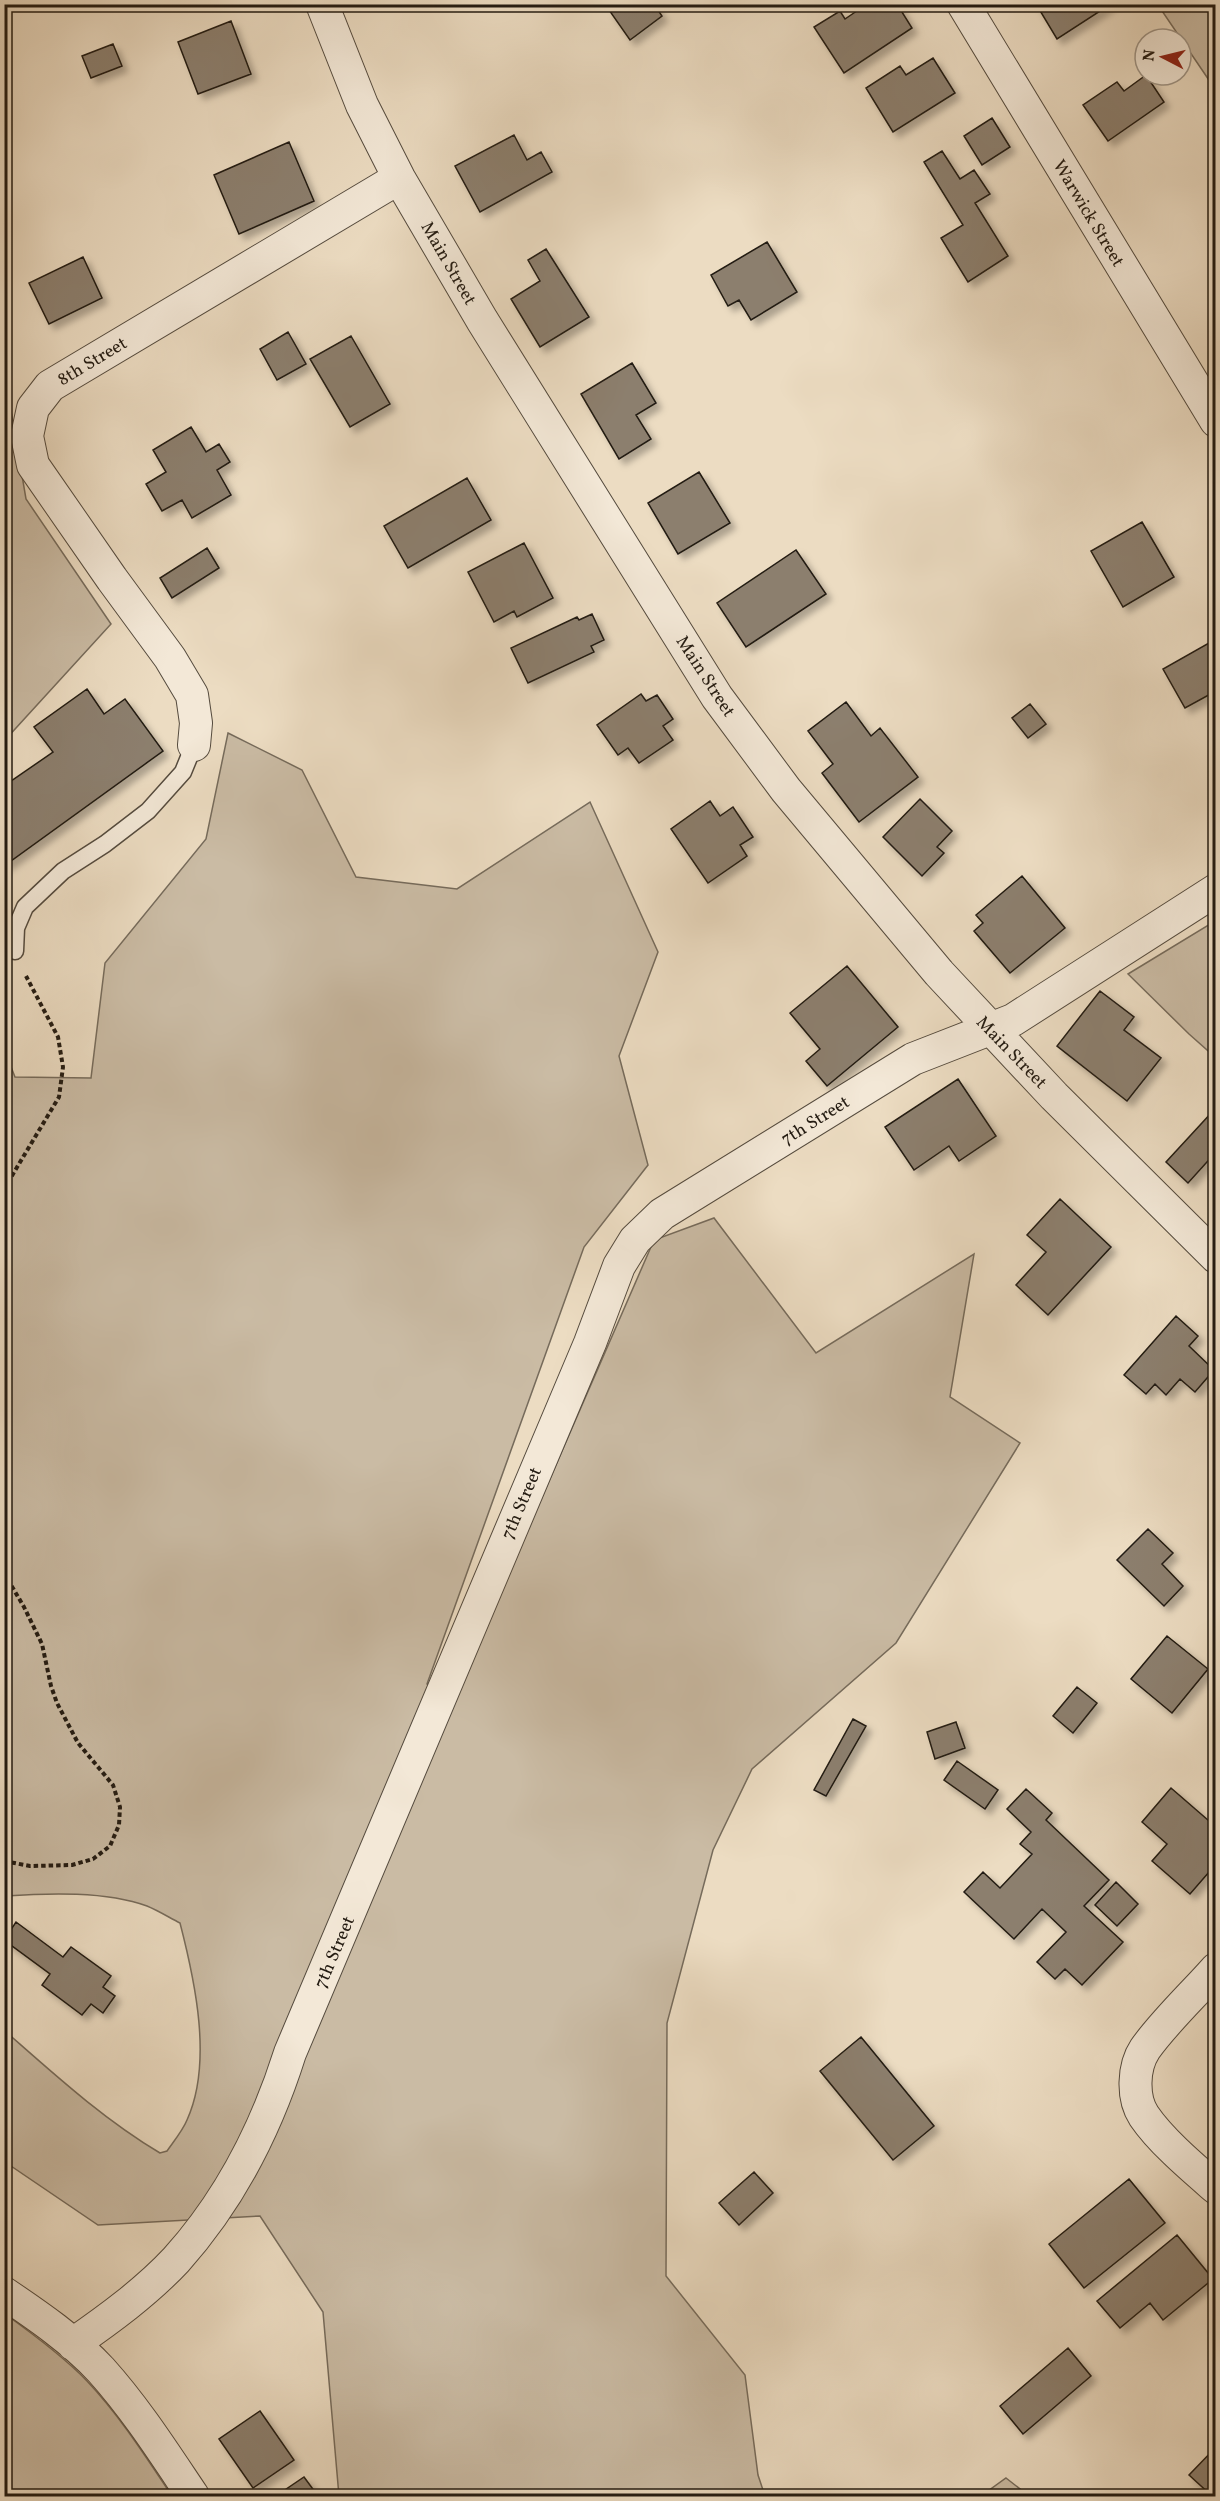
<svg xmlns="http://www.w3.org/2000/svg" width="1220" height="2501" font-family="Vollkorn,serif">
<style>
.green{fill:#cabba4;stroke:#766b5b;stroke-width:1.5}
.building{fill:#8c7f6e;stroke:#231b12;stroke-width:1.5;filter:url(#shadow)}
.lines{fill:none;stroke-linecap:round;stroke-linejoin:round}
.lane-casing{stroke:#554b3e;stroke-width:19}
.street-casing{stroke:#554b3e;stroke-width:34}
.path{stroke:#231b12;stroke-width:4;stroke-dasharray:4.5 3;stroke-linecap:butt}
.lane{stroke:#f3e8d7;stroke-width:16}
.street{stroke:#f3e8d7;stroke-width:32}
.labels{text-anchor:middle;stroke-width:4.5;stroke-linejoin:round;paint-order:stroke}
.street-label{font-size:18px;fill:#231b12;stroke:#f3e8d7}
</style>
<defs>
<filter id="shadow"><feDropShadow dx="5.5" dy="5.5" stdDeviation="3" flood-color="#0004"/></filter>
</defs>
<rect width="100%" height="100%" fill="#ecdcc2"/>
<filter id="stains"><feTurbulence type="fractalNoise" baseFrequency=".00333" numOctaves="4"/><feColorMatrix values="0 0 0 0 .2 0 0 0 0 .09 0 0 0 0 .02 0 0 0 .5 -.17"/></filter>
<radialGradient id="worn" r=".72"><stop offset=".6" stop-color="#630" stop-opacity="0"/><stop offset="1" stop-color="#630" stop-opacity=".3"/></radialGradient>
<path class="green" d="M1158,5h57v84z
M4,370l22,129 85,125 -106,116z
M228,733l74,37 54,107 101,12 133,-87 68,150 -39,104 29,109 -64,82 -157,437 26,17 201,-461 60,-22 102,135 158,-99 -24,143 70,46 -124,200 -144,126 -39,81 -46,173 -1,253 79,99 13,100 7,21h-426l-16,-184 -63,-96 -162,9 -87,-59 -6,-8v-127c49,43 98,88 155,122l7,-2c7,-10 16,-21 20,-31 26,-57 8,-139 -7,-197 -10,-5 -21,-12 -33,-17 -41,-15 -99,-13 -142,-10l-1,-847 11,28 76,1 14,-115 101,-124z
M1215,921v136l-26,-23 -61,-60z
M5,2314c28,20 58,42 82,67 33,35 59,76 85,115h-167z
M1006,2478l23,18h-48z"/>
<path class="building" d="M617,4h37l8,12 -32,24 -21,-30z
M867,4h30l15,24 -68,45 -30,-46 26,-16 5,8z
M1036,4h75l-54,35z
M231,21l20,53 -53,20 -20,-52z
M113,44l9,22 -31,12 -9,-22z
M933,58l22,35 -62,39 -27,-44 34,-22 6,9z
M1146,75l18,27 -56,39 -25,-36 34,-23 7,9z
M992,118l18,29 -28,18 -18,-29z
M514,135l13,25 14,-8 11,20 -72,40 -25,-46z
M289,142l25,59 -75,33 -25,-59z
M942,151l18,28 14,-9 16,24 -15,9 33,53 -40,26 -27,-44 22,-13 -39,-63z
M767,242l30,50 -46,28 -12,-20 -11,6 -17,-31z
M546,249l43,68 -49,30 -29,-48 29,-18 -12,-21z
M83,257l19,41 -53,26 -20,-41z
M288,332l18,32 -29,16 -17,-31z
M351,336l39,68 -40,23 -40,-68z
M632,363l24,40 -20,12 15,24 -32,20 -38,-65z
M191,427l15,25 13,-8 11,18 -13,8 14,25 -39,23 -10,-18 -20,11 -16,-27 20,-12 -13,-22z
M699,472l31,51 -52,31 -30,-51z
M467,478l24,42 -83,48 -24,-42z
M1142,522l32,55 -51,30 -32,-56z
M524,543l29,55 -36,19 -3,-6 -20,11 -26,-50z
M207,548l12,20 -47,30 -12,-20z
M796,550l30,44 -80,53 -29,-44z
M592,614l12,26 -13,6 3,6 -66,31 -17,-35 66,-31 2,3z
M1216,639v52l-31,17 -22,-39z
M87,689l17,25 21,-15 38,52 -159,115v-80l49,-34 -19,-25z
M641,694l5,7 11,-6 16,24 -10,7 10,14 -34,23 -11,-15 -10,7 -21,-30z
M846,702l25,34 9,-8 38,49 -59,45 -37,-49 11,-9 -25,-33z
M1030,704l16,20 -18,14 -16,-20z
M920,799l32,32 -15,16 7,6 -22,23 -39,-39z
M710,801l10,15 13,-9 20,30 -13,8 7,11 -39,27 -37,-54z
M1022,876l43,52 -55,45 -36,-42 9,-8 -7,-8z
M847,966l51,61 -71,59 -21,-25 14,-12 -30,-36z
M1100,991l34,26 -10,13 37,28 -34,43 -70,-55z
M958,1079l38,57 -37,25 -10,-15 -35,24 -29,-43z
M1213,1111l3,2v39l-28,31 -22,-21z
M1060,1199l51,48 -63,68 -32,-30 30,-33 -19,-17z
M1176,1316l22,20 -9,10 25,24 -19,22 -15,-13 -14,16 -11,-11 -9,10 -22,-19z
M1148,1529l25,24 -11,11 21,22 -19,20 -47,-46z
M1167,1636l41,33 -36,44 -41,-34z
M1077,1687l20,16 -24,30 -20,-17z
M853,1719l13,7 -40,70 -12,-6z
M956,1722l9,26 -30,11 -8,-27z
M957,1761l41,29 -13,19 -41,-29z
M1171,1788l45,39v37l-26,30 -38,-33 15,-17 -25,-22z
M1026,1789l26,24 -6,7 63,60 -25,26 39,36 -41,43 -17,-16 -10,10 -18,-17 29,-30 -24,-23 -28,30 -50,-47 19,-20 17,16 32,-34 -12,-10 11,-12 -24,-23z
M1116,1882l22,22 -21,22 -22,-21z
M16,1922l47,35 8,-10 40,29 -8,11 12,9 -12,17 -12,-9 -9,11 -40,-30 8,-11 -46,-34z
M861,2037l73,89 -41,34 -73,-89z
M754,2172l19,21 -34,32 -20,-22z
M1129,2179l36,44 -81,65 -35,-44z
M1177,2235l36,44 -50,41 -13,-17 -30,25 -23,-27z
M1068,2348l23,28 -68,58 -23,-28z
M260,2411l34,49 -41,28 -34,-49z
M1216,2447v49h-4l-23,-21z
M304,2477l14,19h-42z"/>
<g class="lines">
<g class="lane-casing">
<path id="lane" d="M15,951l1,-23 9,-21 38,-36 42,-27 43,-33 35,-39 11,-27"/>
</g>
<g class="street-casing">
<path id="street" d="M322,4l40,101 37,73 83,142 235,377 69,93 153,183 115,123 162,161
M963,4l253,417
M194,745l2,-22 -4,-28 -22,-37 -58,-79 -79,-114 -6,-29 6,-28 17,-22 349,-208
M1216,1969c-22,25 -52,53 -71,80 -12,18 -13,49 -1,67 17,25 49,52 72,72
M4,2293c34,23 69,47 97,77 35,39 63,83 92,126
M73,2344c36,-25 73,-52 103,-84 54,-60 90,-131 114,-207l300,-710 29,-77 16,-26 27,-26 251,-155 100,-39 203,-130"/>
</g>
<path class="path" d="M4,1189l55,-92 4,-30 -5,-30 -32,-61
M4,1573l20,34 18,37 9,42 6,17 21,40 35,42 7,22 -1,18 -9,21 -17,13 -21,6 -42,1 -26,-5"/>
<use href="#lane" class="lane"/>
<use href="#street" class="street"/>
</g>
<g class="labels">
<g class="street-label">
<text transform="translate(1089 213) rotate(59)" y="6">Warwick Street</text>
<text transform="translate(449 263) rotate(60)" y="6">Main Street</text>
<text transform="translate(92 361) rotate(-31)" y="6">8th Street</text>
<text transform="translate(706 676) rotate(57)" y="6">Main Street</text>
<text transform="translate(1012 1052) rotate(46)" y="6">Main Street</text>
<text transform="translate(815 1120) rotate(-32)" y="6">7th Street</text>
<text transform="translate(521 1503) rotate(-67)" y="6">7th Street</text>
<text transform="translate(334 1952) rotate(-67)" y="6">7th Street</text>
</g>
</g>
<rect width="1220" height="2501" fill="none" stroke="#ecdcc2" stroke-width="24"/>
<rect x="6" y="6" width="1208" height="2489" fill="none" stroke="#231b12" stroke-width="3"/>
<rect x="12" y="12" width="1196" height="2477" fill="none" stroke="#231b12" stroke-width="1.5"/>
<g transform="translate(1163 57) rotate(277)"><circle r="28" fill="#f3e8d7" stroke="#a09688" stroke-width="1.5"/>
<path d="M0-4.5L10 22L0 15L-10 22Z" fill="#8f2418"/>
<text y="-9" font-size="16" font-weight="bold" text-anchor="middle" fill="#231b12">N</text>
</g>
<rect width="100%" height="100%" filter="url(#stains)"/>
<rect width="100%" height="100%" fill="url(#worn)"/>
</svg>
